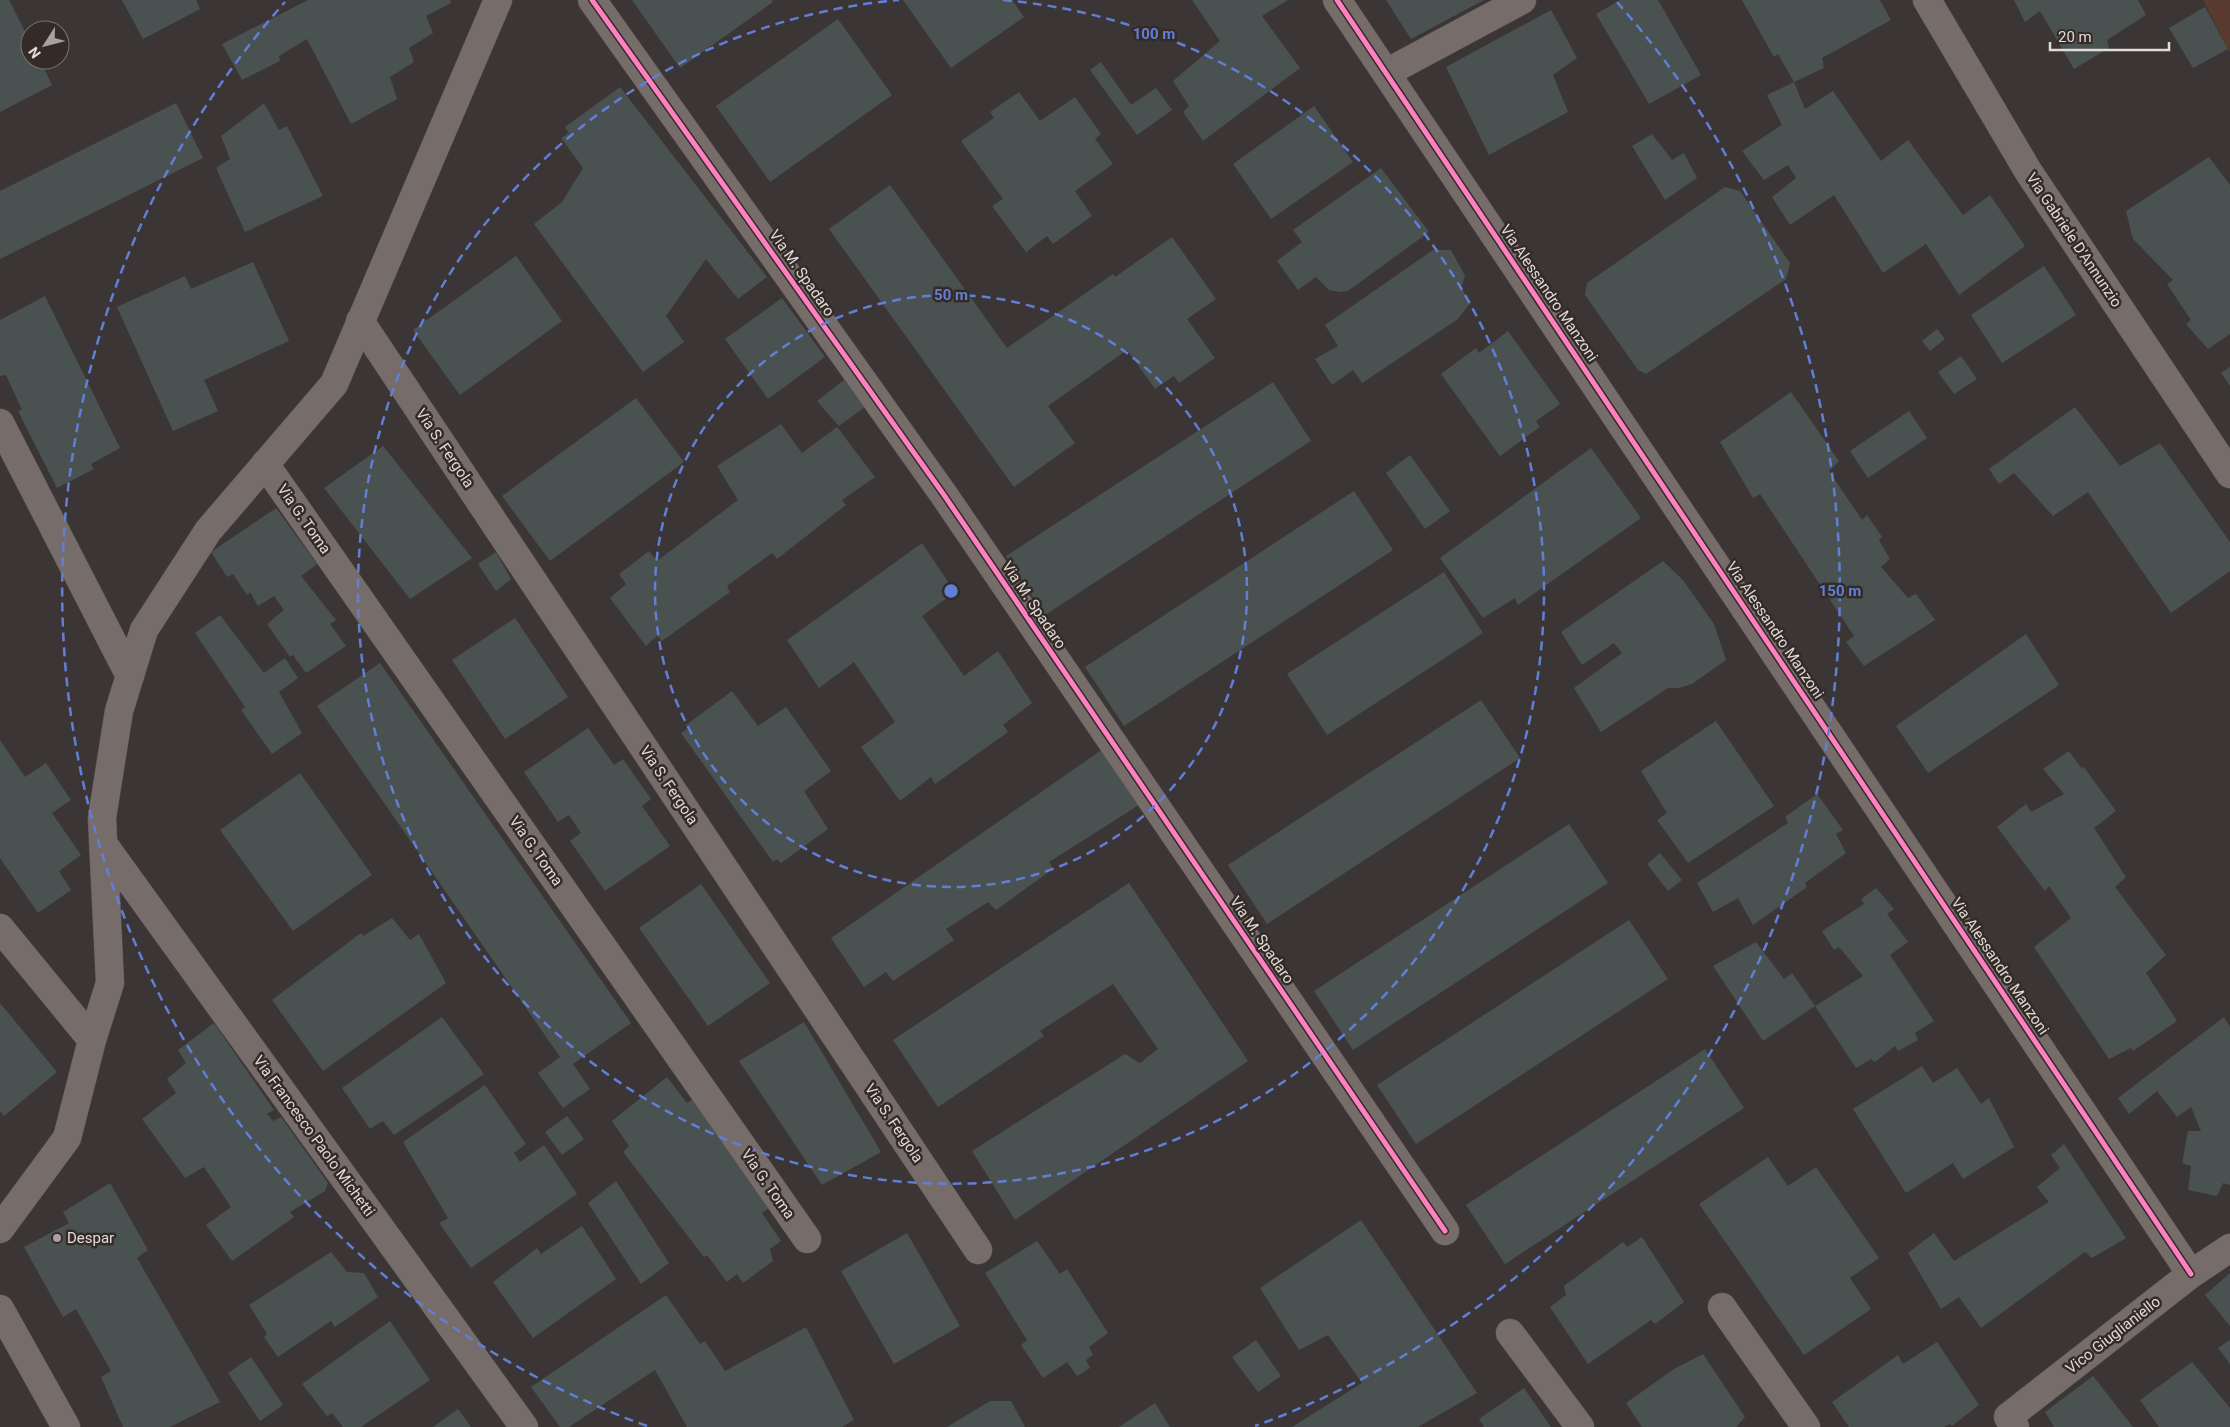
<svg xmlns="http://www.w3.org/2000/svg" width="2230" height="1427" font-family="Roboto,sans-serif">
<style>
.green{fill:#593a2e}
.building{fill:#495250}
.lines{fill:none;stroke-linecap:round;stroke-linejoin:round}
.minor-casing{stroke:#585553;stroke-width:29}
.minor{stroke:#766d6a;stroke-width:28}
.cycleway-casing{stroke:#342b28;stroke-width:8}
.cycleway{stroke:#ff80c0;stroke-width:5}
.ring{fill:none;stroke:#627fd8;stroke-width:2.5;stroke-dasharray:9 6}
.poi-dot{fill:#a7a1a0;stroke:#342b28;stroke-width:2}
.labels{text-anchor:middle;stroke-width:5;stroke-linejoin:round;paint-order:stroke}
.street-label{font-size:15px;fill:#e1dbd9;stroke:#342b28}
.poi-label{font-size:15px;fill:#e1dbd9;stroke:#342b28;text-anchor:start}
.centre{fill:#627fd8;stroke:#342b28;stroke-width:2.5}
.ring-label{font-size:15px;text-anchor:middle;font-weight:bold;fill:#627fd8;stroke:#342b28;stroke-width:5;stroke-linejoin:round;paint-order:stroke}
</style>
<rect width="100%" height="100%" fill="#3b3635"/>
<path class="green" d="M2203,0h27v53z"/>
<path class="building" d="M0,0h9l21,41v19h10l12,25 -52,27z
M122,0h74l4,9 -57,30z
M308,0h142l1,3 -25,13 7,17 -24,15 5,14 -24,15 7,22 -46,25 -44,-85 -28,17 1,5 -38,19 -20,-36z
M632,0h140l1,2 -93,66z
M903,0h109l12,17 -73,51z
M1192,0h96l-26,16 38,52 -97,73 -20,-29 6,-6 -16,-25 47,-40z
M1386,0h98l-73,39z
M1620,0h38l43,75 -52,29 -53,-90z
M1742,0h138l11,20 -69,38 2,10 -30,14 -16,-28 -4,3z
M2014,0h124l8,15 -39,25 2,8 -35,21 -34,-58 -15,11z
M2205,7l23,42 -35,19 -24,-40z
M1551,10l26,48 -24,17 15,37 -79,43 -43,-88z
M838,19l54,76 -122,87 -54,-76z
M1101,62l30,43 25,-17 16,22 -35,25 -47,-65z
M1794,82l11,27 28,-18 48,70 27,-21 55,75 27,-20 35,51 -66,49 -33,-51 -43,29 -49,-78 -44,30 -18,-28 24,-19 -8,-13 -24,15 -22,-29 40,-26 -15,-30z
M620,87l147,190 -29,22 -32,-40 -40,57 18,26 -41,30 -109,-148 28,-22 21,-34 -22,-30 8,-5 -4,-6z
M1019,92l21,29 35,-24 26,37 -6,5 18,25 -38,27 17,25 -39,28 -6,-8 -21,16 -34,-46 11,-7 -42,-58 33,-23 -4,-6z
M176,103l27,55 -203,101v-68z
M264,103l15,27 8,-4 36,70 -78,36 -29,-64 14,-9 -9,-23z
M1314,106l39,56 -82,57 -38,-55z
M1652,134l20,26 12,-7 13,25 -32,22 -33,-54z
M2209,157l21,28v149l-22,15 -22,-25 5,-4 -24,-36 6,-4 -40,-41 -7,-28z
M1381,168l48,64 -81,59 -8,1 -11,-2 -13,-13 -18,13 -21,-29 25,-19 -9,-12z
M890,185l117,163 106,-74 2,3 57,-40 44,62 -29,20 28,39 -36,25 -5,-7 -19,13 -28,-39 -79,56 27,37 -61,44 -185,-258z
M1725,187l15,4 50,72 -4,16 -140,95 -8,-4 -53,-75 2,-12z
M1433,250h18l14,26 -4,12 10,14 -13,17 -96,64 -9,-13 -21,15 -17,-26 23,-13 -13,-21z
M516,256l46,65 -102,74 -47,-65z
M253,262l36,79 -85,39 14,31 -45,20 -56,-124 68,-31 6,13z
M2044,266l32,49 -74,48 -31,-48z
M45,296l75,152 -29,16 3,5 -37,19 -39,-77 4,-1 -16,-35 -6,1v-56z
M782,298l43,59 -57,42 -43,-60z
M1937,329l8,10 -15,12 -8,-10z
M1508,331l52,73 -24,17 4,6 -40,29 -59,-82 35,-26 3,5z
M1961,356l16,23 -23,15 -16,-22z
M2230,367v19l-9,-13z
M844,380l21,27 -26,19 -22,-25z
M1273,382l38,59 -266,174 -39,-59z
M1791,392l48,69 -10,10 33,49 5,-5 15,22 -3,3 11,19 -9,8 27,31 8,-4 19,26 -71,46 -18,-24 8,-6 -94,-142 -7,4 -33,-56z
M636,398l48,64 -134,99 -48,-65z
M2075,407l45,59 40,-23 70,99v29l-59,42 -83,-121 -35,24 -39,-43 -15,11 -10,-15z
M1909,411l18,27 -59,40 -18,-27z
M781,424l21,29 35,-26 38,50 -33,23 4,5 -69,54 -5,-6 -45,33 3,6 -68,49 -5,-5 -11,10 -36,-48 16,-14 -7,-10 30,-23 8,10 81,-61 -21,-34z
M383,446l89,112 -62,41 -86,-111z
M1591,448l50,70 -123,87 -3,-7 -32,20 -43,-60z
M1410,455l40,56 -25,18 -39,-56z
M1354,491l39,59 -269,176 -39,-59z
M276,508l41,56 -16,12 35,44 -6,4 16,22 -40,27 -13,-18 -3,2 -23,-33 17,-14 -10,-14 -16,10 -8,-14 -3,3 -14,-21 -6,3 -16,-25z
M922,543l33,49 -33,24 42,60 34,-25 34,52 -29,22 5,7 -73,52 -4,-7 -31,24 -39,-54 34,-25 -41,-60 -35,26 -32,-48z
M496,552l15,27 -15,12 -18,-27z
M1663,561l20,19 31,44 12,36 -34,24 -13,4h-11l-67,44 -27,-44 48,-35 -8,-10 -32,22 -21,-33z
M1444,572l39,61 -156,102 -40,-61z
M220,615l44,58 21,-15 13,20 -19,14 23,41 -30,21 -31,-44 4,-3 -50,-74z
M515,618l53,79 -63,42 -53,-79z
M2026,634l33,51 -131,88 -32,-47z
M380,663l251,360 -58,41 17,25 -27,19 -25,-35 22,-16 -243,-351z
M732,691l26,35 28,-19 45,64 -27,20 24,38 -47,34 -4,-4 -4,3 -92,-129 6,-4 -1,-4z
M1481,700l39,58 -253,166 -39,-59z
M1716,721l58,85 -86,57 -31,-43 10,-7 -26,-42z
M588,728l26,37 9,-6 28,40 -9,7 28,40 -65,45 -35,-50 11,-8 -12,-18 -11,7 -34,-50z
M0,740l25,37 21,-14 25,37 -19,13 29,42 -22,16 12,19 -33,23 -38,-55z
M1103,749l36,56 -90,57 4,7 -57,41 -8,-8 -42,27 8,11 -61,41 -7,-9 -22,15 -33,-49z
M2069,751l13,18 1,-3 33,45 -22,17 32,49 -11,10 51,68 -20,18 31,48 -44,30 -2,-3 -22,11 -75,-112 37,-29 -22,-32 -4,5 -48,-64 29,-23 5,8 33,-18 -21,-25z
M300,773l72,102 -79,56 -73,-101z
M1817,794l26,36 -7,4 10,19 -41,30 2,4 -54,38 -15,-27 -25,14 -16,-29 91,-60 -3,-6z
M1569,824l39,59 -255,167 -39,-59z
M1660,853l22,27 -14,11 -21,-27z
M1129,883l119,178 -233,159 -43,-69 153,-97 15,9 18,-14 -45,-65 -73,47 4,5 -106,71 -45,-67z
M701,884l69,99 -62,43 -69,-98z
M1876,888l18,21 -7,5 21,28 -18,13 44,66 -19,12 3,7 -20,11 -3,-5 -20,16 -4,-3 -15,9 -41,-62 48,-30 -24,-29 -5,3 -12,-19 42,-27 -3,-5z
M392,918l18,22 9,-6 27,49 -123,88 -51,-71 89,-67 2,3z
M1629,920l39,59 -252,165 -39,-59z
M1756,942l28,37 8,-6 23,33 -52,35 -50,-75z
M0,1003l57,69 -53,44 -4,-5z
M442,1017l42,57 -90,61 -11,-14 -13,8 -28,-41z
M2224,1017l6,10v158l-7,-2 -6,13 -29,-6 3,-24 -9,-3 6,-32h13l-10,-24 -14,10 -20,-26 -28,23 -11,-16z
M804,1022l77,130 -59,33 -83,-124z
M214,1023l60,87 -7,4 6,7 8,-4 47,66 -3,8 -35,21 4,5 -62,44 -26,-36 25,-18 -27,-40 -19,11 -43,-59 34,-26 -9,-14 19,-16 -8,-13z
M1705,1049l39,59 -239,156 -39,-59z
M1922,1066l11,17 24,-15 24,36 8,-6 25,49 -51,32 -10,-16 -47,30 -53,-84z
M667,1077l20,26 8,-5 74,110 -7,5 19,28 -11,8 3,12 -30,22 -6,-9 -10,8 -20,-27 -3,2 -81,-105 6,-6 -17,-25z
M485,1085l41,59 -12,9 6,9 24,-17 33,49 -106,74 -32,-45 9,-5 -45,-76z
M567,1116l17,23 -22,16 -17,-23z
M2064,1144l62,94 -34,20 -7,-6 -104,76 -22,-31 -18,12 -33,-56 26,-20 20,28 95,-59 -12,-15 23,-19 -9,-13z
M1768,1157l20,29 28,-19 63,91 -29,20 21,31 -67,46 -105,-151z
M616,1181l53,82 -28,21 -53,-81z
M110,1183l38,67 -11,8 83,144 -50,25h-47l-22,-50 10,-6 -35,-62 -13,8 -39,-70 45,-24 -6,-11z
M1361,1220l116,173 -59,34h-126l70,-44 -34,-48 -29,15 -39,-62z
M582,1226l34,53 -83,59 -40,-56 44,-34 4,6z
M907,1233l53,93 -66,38 -53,-93z
M1642,1237l42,65 -29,22 -4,-4 -63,44 -38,-57 16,-12 -2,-9 59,-44 4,5z
M1037,1241l23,33 7,-5 41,64 -19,14 4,8 -7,5 4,8 -13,8 -10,-14 -24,16 -22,-33 6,-5 -42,-67z
M331,1252l16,20 17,1 14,24 -43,30 -4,-6 -53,36 -14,-20 3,-3 -18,-29z
M2230,1273v53l-25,-31z
M666,1295l34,49 5,-3 20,30 81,-44 48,93 -12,7h-155l-32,-57 -86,57h-9l-29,-40z
M390,1321l40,59 -69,47h-18l-11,-14 -5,3 -25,-32z
M1256,1340l25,36 -23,16 -26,-35z
M2230,1340v24l-12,-16z
M1937,1342l42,63 -27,21 -2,-2 -6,3h-95l-17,-25 66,-47 5,9z
M1703,1354l42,63 -9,10h-94l-16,-24 48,-34z
M251,1357l32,48 -23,16 -32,-48z
M2192,1362l38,46v19h-71l-19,-27z
M2093,1376l40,51h-79l-9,-15z
M1524,1388l27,39h-67l-5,-8z
M990,1401h21l14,26h-78z
M1155,1403l15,24h-51z
M458,1409l13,18h-38z"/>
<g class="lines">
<g class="minor-casing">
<path id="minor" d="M592,0l352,495 501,736
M1337,0l854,1274
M1927,0l101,171 202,303
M1386,73l136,-73
M360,321l618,929
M0,423l130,253
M265,464l542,775
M104,845l420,582
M0,928l92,112
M0,1229l67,-91 25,-98 18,-57 -8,-165 17,-107 25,-81 64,-99 126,-147 164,-384
M1722,1307l84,120
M0,1309l66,118
M1510,1333l70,94
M2015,1427l-7,-10 183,-143 39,-26"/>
</g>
<use href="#minor" class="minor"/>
<g class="cycleway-casing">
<path id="cycleway" d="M592,0l352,495 501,736
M1337,0l854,1274"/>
</g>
<use href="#cycleway" class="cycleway"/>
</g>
<g class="ring">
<circle cx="951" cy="591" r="296"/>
<path d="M1003 0A593 593 0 1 1 899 0"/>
<path d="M647 1426A889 889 0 0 1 285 2M1617 2A889 889 0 0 1 1255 1426"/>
</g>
<circle class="poi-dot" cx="57" cy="1238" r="5"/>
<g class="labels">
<g class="street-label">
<text transform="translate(2074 240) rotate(56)" y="5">Via Gabriele D'Annunzio</text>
<text transform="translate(802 273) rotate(55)" y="5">Via M. Spadaro</text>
<text transform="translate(1549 293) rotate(56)" y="5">Via Alessandro Manzoni</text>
<text transform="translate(445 448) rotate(56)" y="5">Via S. Fergola</text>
<text transform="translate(304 519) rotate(55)" y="5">Via G. Toma</text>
<text transform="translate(1034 605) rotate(56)" y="5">Via M. Spadaro</text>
<text transform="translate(1775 630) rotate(56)" y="5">Via Alessandro Manzoni</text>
<text transform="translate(669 785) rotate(56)" y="5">Via S. Fergola</text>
<text transform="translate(536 851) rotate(55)" y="5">Via G. Toma</text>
<text transform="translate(1262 940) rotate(56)" y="5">Via M. Spadaro</text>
<text transform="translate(2000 966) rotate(56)" y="5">Via Alessandro Manzoni</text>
<text transform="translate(894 1123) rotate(56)" y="5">Via S. Fergola</text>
<text transform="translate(314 1136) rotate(54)" y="5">Via Francesco Paolo Michetti</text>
<text transform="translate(768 1184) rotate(55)" y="5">Via G. Toma</text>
<text transform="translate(2113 1335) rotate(-38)" y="5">Vico Giuglianiello</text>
</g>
<g class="poi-label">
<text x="67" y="1243">Despar</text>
</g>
</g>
<circle cx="951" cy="591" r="8" class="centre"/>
<g class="ring-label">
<text x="1154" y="39">100 m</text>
<text x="951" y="300">50 m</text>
<text x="1840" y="596">150 m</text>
</g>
<g transform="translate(45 45) rotate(234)"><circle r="24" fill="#342b28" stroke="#79716f"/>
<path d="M0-4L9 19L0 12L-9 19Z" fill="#a7a1a0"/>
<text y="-8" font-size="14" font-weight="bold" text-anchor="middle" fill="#e1dbd9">N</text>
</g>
<path d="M2050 42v8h119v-8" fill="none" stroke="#e1dbd9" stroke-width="2.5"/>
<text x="2058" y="42" font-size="15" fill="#e1dbd9" stroke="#342b28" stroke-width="4" paint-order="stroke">20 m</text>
</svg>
